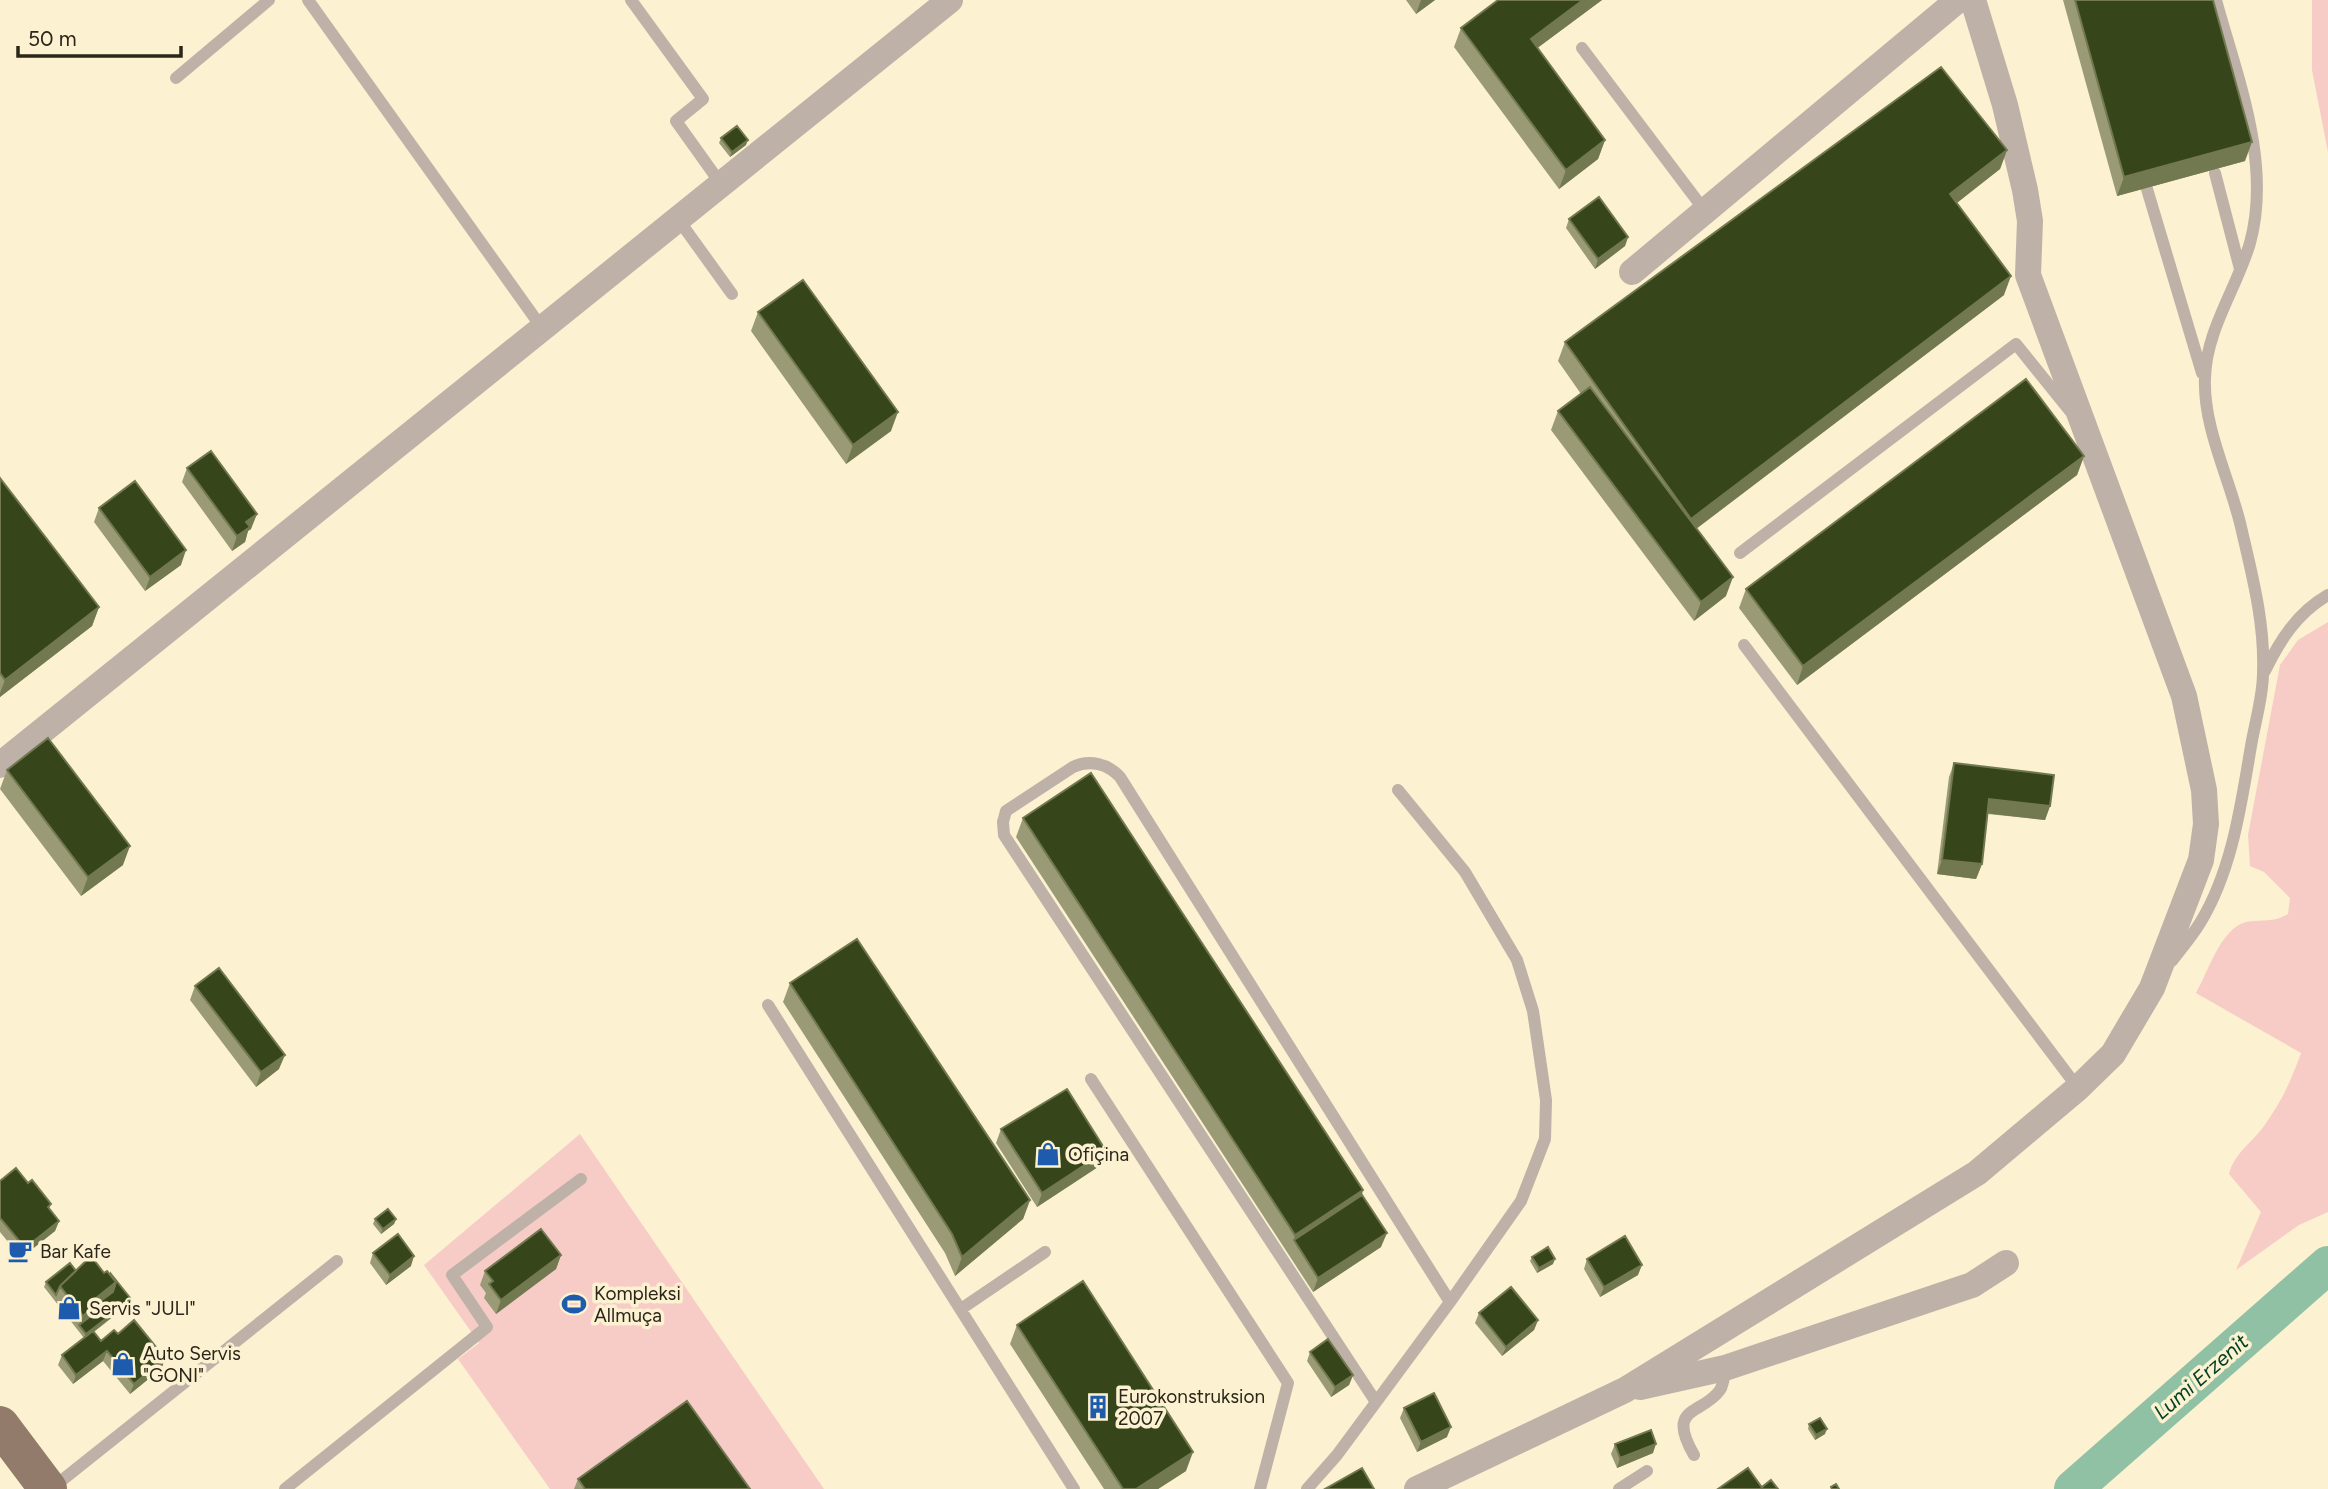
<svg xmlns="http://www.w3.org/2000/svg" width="2328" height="1489" font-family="Figtree,sans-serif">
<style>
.green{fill:#f7ccc7}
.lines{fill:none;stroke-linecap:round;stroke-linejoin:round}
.river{stroke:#90c1a4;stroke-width:38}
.service{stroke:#beb1a8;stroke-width:12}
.minor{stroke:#beb1a8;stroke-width:26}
.primary{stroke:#927b6a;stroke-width:38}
.wall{fill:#9a9b76}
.shaded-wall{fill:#727951}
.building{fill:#37451b;stroke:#727951;stroke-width:2}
.labels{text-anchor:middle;stroke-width:7;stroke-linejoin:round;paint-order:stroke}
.poi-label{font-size:19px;fill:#2a261a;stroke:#fcf1d0;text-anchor:start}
.water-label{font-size:21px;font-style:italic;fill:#004227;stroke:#fcf1d0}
</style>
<rect width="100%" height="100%" fill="#fcf1d0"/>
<path class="green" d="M2312,0h16v152l-16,-82z
M2328,622v590l-29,13 -63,45 25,-58 -32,-38c6,-22 22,-30 35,-48 17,-23 27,-45 37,-73l-105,-60c12,-21 25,-65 50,-71 16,-3 27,1 42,-8l2,-16 -26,-26 -14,-6 -2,-31 32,-170 18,-25z
M580,1134l244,355h-274l-92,-130 21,-16 -55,-78z"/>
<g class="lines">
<path class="river" d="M2073,1489l255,-224"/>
<path class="service" d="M308,0l234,328
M631,0l72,99 -27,22 45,63
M1582,48l123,163
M176,78l93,-78
M2215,173l25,96
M2147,189l55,184
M678,219l54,75
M1740,553l276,-209 54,67
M1744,645l334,443
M2265,671c15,-31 32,-58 63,-76
M1398,790l67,82 52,88 16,51 13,89 -1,39 -24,62 -71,101
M2172,961c9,-12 20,-25 28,-38 32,-52 41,-118 51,-177 4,-24 12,-49 12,-73 2,-50 -11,-98 -22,-146 -11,-48 -38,-99 -36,-149 1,-48 32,-90 45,-135 22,-80 -13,-166 -34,-243
M768,1005l306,484
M1091,1079l197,304 -28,106
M961,1309l84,-57
M1694,1455c-29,-50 9,-40 26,-65 4,-6 4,-14 5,-22
M51,1489l286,-228
M285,1489l202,-162 -35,-52 129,-96
M1307,1489l30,-34 113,-153 -330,-525c-12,-13 -30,-18 -47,-10l-67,44 -3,11 1,13 372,567
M1619,1489l28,-18"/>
<path class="minor" d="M1632,272l326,-272
M0,765l950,-765
M1640,1387l85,-19 247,-83 34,-22
M1417,1489l208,-99 352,-217 101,-85 35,-34 39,-66 49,-128 5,-36 -2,-34 -20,-94 -156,-421 2,-54 -5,-31 -20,-85 -32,-105"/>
<path class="primary" d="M0,1425l48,64"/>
</g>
<path class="wall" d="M1406,0h29l-19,14z
M1498,0h104l-65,48 68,92 -7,19 -39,30 -105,-142 7,-19z
M2063,0h150l32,161 -128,35z
M721,138l25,7 -16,12 -11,-14z
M2007,150l-7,19 -44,34 48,92 -308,234 30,67 -32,25 -143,-191 7,-19 23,-17 -23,-33 7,-19z
M1569,219l59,18 -3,9 -30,23 -29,-41z
M758,312l133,119 -45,33 -95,-133z
M2084,456l-7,19 -280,210 -58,-77 7,-19z
M187,468l64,61 -3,2 -3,11 -13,9 -50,-69z
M0,478l99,129 -7,19 -92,71z
M99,508l82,57 -36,26 -51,-69z
M1954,763l96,43 -5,14 -57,-6 -6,50 -6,15 -39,-5 12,-97z
M7,770l116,95 -42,31 -81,-107z
M1023,818l340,372 -1,5 19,52 -68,45 -297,-455z
M790,983l240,217 -7,19 -68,57 -10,-23 -162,-251z
M195,986l84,83 -23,18 -66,-87z
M1001,1129l100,36 -64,42 -41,-64z
M0,1181l28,2 23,21 -2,5 10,12 -4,10 -34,27 -21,-26z
M375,1219h21l-2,5 -13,10 -8,-10z
M373,1253l38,13 -25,19 -16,-22z
M561,1255l-5,14 -60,45 -12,-16 2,-5 -6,-8 5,-14z
M1532,1257l21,7 -16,9 -7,-12z
M1587,1259l51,16 -38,22 -16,-28z
M76,1271l28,2 27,26 -2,5 -35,28 7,9 17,-7 44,34 -32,26 -27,-33 -30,23 -15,-19 4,-10 22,-17 -40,-51 2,-5z
M1479,1313l59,7 -4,10 -32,26 -27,-33z
M1017,1325l169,146 -28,18h-54l-94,-145z
M1310,1352l43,23 -4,10 -18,12 -24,-36z
M1404,1408l43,29 -30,15 -17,-34z
M1809,1424l16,10 -10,6 -7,-11z
M1615,1444l38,9 -36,15 -6,-14z
M578,1479l172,10h-176z"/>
<path class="shaded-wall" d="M1421,0h14l-19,14z
M1583,0h19l-78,58 7,-19z
M748,140l-2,5 -16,12 2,-5z
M1605,140l-7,19 -39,30 7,-19z
M2252,142l-7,19 -128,35 7,-19z
M2007,150l-7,19 -57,45 7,-20z
M1628,237l-3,9 -30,23 3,-10z
M2011,276l-7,19 -320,243 7,-19z
M898,412l-7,19 -45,33 7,-19z
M2084,456l-7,19 -280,210 6,-19z
M257,514l-6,15 -3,2 -3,11 -13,9 5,-15 9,-14z
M186,550l-5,15 -36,26 5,-14z
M1733,577l-7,19 -32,25 7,-19z
M99,607l-7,19 -92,71v-4l5,-13z
M1989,799l61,7 -5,14 -61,-7z
M130,846l-7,19 -42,31 7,-19z
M1942,860l40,4 -6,15 -39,-5z
M285,1055l-6,14 -23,18 5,-15z
M1106,1151l-5,14 -64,42 5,-14z
M1363,1190l-7,20 -62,30 1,-5z
M1030,1200l-7,19 -68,57 7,-19z
M396,1219l-2,5 -13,10 2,-5z
M59,1221l-4,10 -34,27 4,-10z
M1387,1233l-6,14 -68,45 5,-14z
M561,1255l-5,14 -60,45 5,-14z
M414,1256l-3,10 -25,19 4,-10z
M1555,1259l-2,5 -16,9 2,-5z
M1642,1265l-4,10 -38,22 4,-10z
M116,1282l-5,15 -18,21 -14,7 -2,5 6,-14 12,-17z
M131,1299l-2,5 -45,35 2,-5z
M1538,1320l-4,10 -32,26 4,-9z
M107,1351l-4,10 -30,23 3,-9z
M165,1358l-3,10 -32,26 4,-10z
M1353,1375l-4,10 -18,12 4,-10z
M1451,1427l-4,10 -30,15 4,-10z
M1827,1429l-2,5 -10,6 1,-5z
M1656,1444l-3,9 -36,15 3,-10z
M1193,1452l-7,19 -28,18h-22z"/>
<path class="building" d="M1498,0h85l-52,39 74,101 -39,30 -105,-142z
M2075,0h138l39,142 -128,35z
M1941,67l66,83 -57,44 61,82 -320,243 -126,-177z
M737,126l11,14 -16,12 -11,-14z
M1599,197l29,40 -30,22 -29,-40z
M803,280l95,132 -45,33 -95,-133z
M2026,379l58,77 -281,210 -57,-77z
M1590,387l143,190 -32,25 -143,-191z
M211,451l46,63 -11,8 4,5 -13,9 -50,-68z
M0,478l99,129 -94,73 -5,-7z
M135,481l51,69 -36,27 -51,-69z
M48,738l82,108 -42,31 -81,-107z
M1954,763l100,12 -4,31 -61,-7 -7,65 -40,-4z
M1091,773l272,417 -68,45 -272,-417z
M857,939l173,261 -68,57 -10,-23 -162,-251z
M219,968l66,87 -24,17 -66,-86z
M1067,1089l39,62 -64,42 -41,-64z
M16,1168l12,15 4,-3 19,24 -3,3 11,14 -34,27 -25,-30v-37z
M1362,1195l25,38 -69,45 -24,-38z
M388,1209l8,10 -13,10 -8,-10z
M541,1229l20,26 -60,45 -12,-16 4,-3 -8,-10z
M398,1234l16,22 -24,19 -17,-22z
M1625,1236l17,29 -38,22 -17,-28z
M1548,1247l7,12 -16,9 -7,-11z
M91,1256l13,17 3,-2 9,11 -21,17 3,4 -15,13 -23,-30z
M70,1263l6,8 -16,15 -4,9 -10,-13z
M111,1274l20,25 -45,35 -7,-9 16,-12 3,-10 15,-11 3,-10 -5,-7z
M1083,1281l110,171 -57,37h-13l-106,-164z
M1511,1287l27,33 -32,27 -27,-34z
M134,1320l31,38 -31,26 -27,-33 -31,24 -14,-20 31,-24 8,10 13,-11 4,4z
M1328,1339l25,36 -18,12 -25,-35z
M1434,1393l17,34 -30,15 -17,-34z
M687,1401l63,88h-165l-7,-10z
M1820,1418l7,11 -11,6 -7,-11z
M1651,1430l5,14 -36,14 -5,-14z
M1362,1468l12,21h-49z
M1748,1468l15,21h-45z
M1771,1480l7,9h-15l-1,-2z
M1836,1484l3,5h-7l-1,-2z"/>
<defs>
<g id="shop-bare" transform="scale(1.89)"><path d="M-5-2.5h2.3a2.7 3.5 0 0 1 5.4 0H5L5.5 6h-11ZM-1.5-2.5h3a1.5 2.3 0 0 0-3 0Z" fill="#1f5bac" stroke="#fcf1d0" stroke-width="2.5" paint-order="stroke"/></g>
<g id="cafe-bare" transform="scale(1.89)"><path d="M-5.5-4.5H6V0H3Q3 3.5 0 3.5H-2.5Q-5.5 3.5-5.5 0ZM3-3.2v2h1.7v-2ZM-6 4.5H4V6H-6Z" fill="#1f5bac" stroke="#fcf1d0" stroke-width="2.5" paint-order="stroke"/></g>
<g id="stadium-bare" transform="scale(1.89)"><path d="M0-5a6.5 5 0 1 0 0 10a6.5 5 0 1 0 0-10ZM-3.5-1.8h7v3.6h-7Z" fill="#1f5bac" stroke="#fcf1d0" stroke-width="2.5" paint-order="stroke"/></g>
<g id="building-bare" transform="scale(1.89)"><path d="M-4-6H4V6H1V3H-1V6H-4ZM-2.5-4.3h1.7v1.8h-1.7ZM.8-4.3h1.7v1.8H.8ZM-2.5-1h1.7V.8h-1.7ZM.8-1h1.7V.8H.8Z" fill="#1f5bac" stroke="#fcf1d0" stroke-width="2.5" paint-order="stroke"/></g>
</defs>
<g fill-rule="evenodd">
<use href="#shop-bare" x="1048" y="1154"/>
<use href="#cafe-bare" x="20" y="1251"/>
<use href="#stadium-bare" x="574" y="1304"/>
<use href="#shop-bare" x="69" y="1308"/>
<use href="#shop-bare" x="123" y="1364"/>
<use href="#building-bare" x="1098" y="1407"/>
</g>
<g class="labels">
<g class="poi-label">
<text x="1068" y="1161">Ofiçina</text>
<text x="40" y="1258">Bar Kafe</text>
<text x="594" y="1300">Kompleksi<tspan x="594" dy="22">Allmuça</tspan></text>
<text x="89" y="1315">Servis "JULI"</text>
<text x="143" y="1360">Auto Servis<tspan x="143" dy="22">"GONI"</tspan></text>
<text x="1118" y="1403">Eurokonstruksion<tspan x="1118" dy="22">2007</tspan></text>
</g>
<g class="water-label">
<text transform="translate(2201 1377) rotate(-41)" y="7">Lumi Erzenit</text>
</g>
</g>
<path d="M18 46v10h163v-10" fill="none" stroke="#2a261a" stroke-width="3.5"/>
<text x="28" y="46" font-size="21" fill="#2a261a" stroke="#fcf1d0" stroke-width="5" paint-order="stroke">50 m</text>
</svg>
